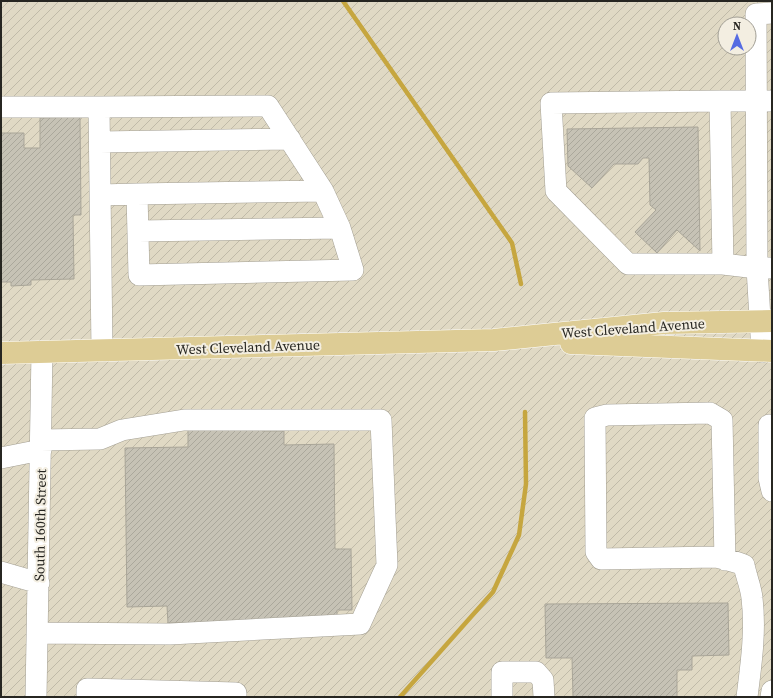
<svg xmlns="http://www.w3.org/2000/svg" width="773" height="698" font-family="'Source Serif 4',serif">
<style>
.industrial{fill:url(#industrial-furrows);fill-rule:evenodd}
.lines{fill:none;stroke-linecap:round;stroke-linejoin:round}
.stream{stroke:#c6a63f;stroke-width:4.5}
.building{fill:url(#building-hatch);stroke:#a9a598}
.minor-casing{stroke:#a4a094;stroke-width:22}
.major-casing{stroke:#fff;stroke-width:23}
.minor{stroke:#fff;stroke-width:21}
.major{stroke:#ddcc95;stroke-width:22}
.labels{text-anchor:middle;stroke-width:4;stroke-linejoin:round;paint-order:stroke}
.street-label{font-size:14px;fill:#272621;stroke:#f3eee1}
</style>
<defs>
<pattern id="industrial-furrows" width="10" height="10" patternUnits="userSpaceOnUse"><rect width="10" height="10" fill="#e0d9c4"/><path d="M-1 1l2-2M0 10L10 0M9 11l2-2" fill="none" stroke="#c0baa8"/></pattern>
<pattern id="building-hatch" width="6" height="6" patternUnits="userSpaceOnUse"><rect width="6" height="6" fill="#c6c2b5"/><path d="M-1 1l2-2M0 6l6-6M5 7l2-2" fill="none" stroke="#aaa79b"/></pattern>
</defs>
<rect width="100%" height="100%" fill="#e5e1d4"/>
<path class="industrial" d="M1,1h771v696h-771zM725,24h24v24h-24z"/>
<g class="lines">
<path class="stream" d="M343,1l169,242 9,41
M400,697l93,-105 26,-57 7,-51 -1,-72"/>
</g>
<path class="building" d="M80,117l1,98h-8l1,64 -43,1v5l-20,1v-4h-10v-149h23v15h16v-30z
M698,127l2,124 -23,-21 -20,23 -22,-21 21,-22 -6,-5 -1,-47h-6l-5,6h-24l-22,24 -24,-22 -1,-37z
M262,426v5h22v14l50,-1 1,105h16l1,61h-15v11l-169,2 -1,-17 -40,1 -2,-159 63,-1v-20z
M728,603l1,52 -37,1v14h-15v27h-104l-1,-39h-26l-1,-54z"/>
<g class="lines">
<g class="minor-casing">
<path id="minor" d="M720,101h52
M1,107h98
M100,142l190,-3
M137,194l186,-3
M101,195l36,-1 2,81 214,-5 -13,-42 -17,-37 -55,-85 -169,1 3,244
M138,231l202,-3
M723,264h-95l-72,-73 -5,-88 169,-2 3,163 34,4h15
M762,352l-5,-84 -1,-254 16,-1
M769,425v53l3,13
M1,458l40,-8
M725,560l-3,-140 -12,-7 -103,2 -12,3 1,134 5,7 115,-2c10,3 19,4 28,8 2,11 7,22 8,33 4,33 -1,67 -5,99
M1,572l38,11
M38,633l132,1 190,-10 27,-59 -6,-145h-197l-62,10 -22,9 -59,1
M36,697l6,-345
M87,697v-8l149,4v4
M502,697v-25h34l7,8 1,17
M771,697l1,-6"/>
</g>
<g class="major-casing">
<path id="major" d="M571,343l201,8
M1,353l493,-13 170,-17 108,-2"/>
</g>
<use href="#minor" class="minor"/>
<use href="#major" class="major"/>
</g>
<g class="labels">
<g class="street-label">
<text transform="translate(633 328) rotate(-4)" y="5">West Cleveland Avenue</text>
<text transform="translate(248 347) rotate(-2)" y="5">West Cleveland Avenue</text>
<text transform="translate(40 525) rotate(-89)" y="5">South 160th Street</text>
</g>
</g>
<rect width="773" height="698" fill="none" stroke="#272621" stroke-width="4"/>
<g transform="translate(737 36)"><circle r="19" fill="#f3eee1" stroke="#a19e94"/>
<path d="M0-3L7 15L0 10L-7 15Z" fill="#566ce2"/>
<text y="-6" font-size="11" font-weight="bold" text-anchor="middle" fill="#272621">N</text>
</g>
</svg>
